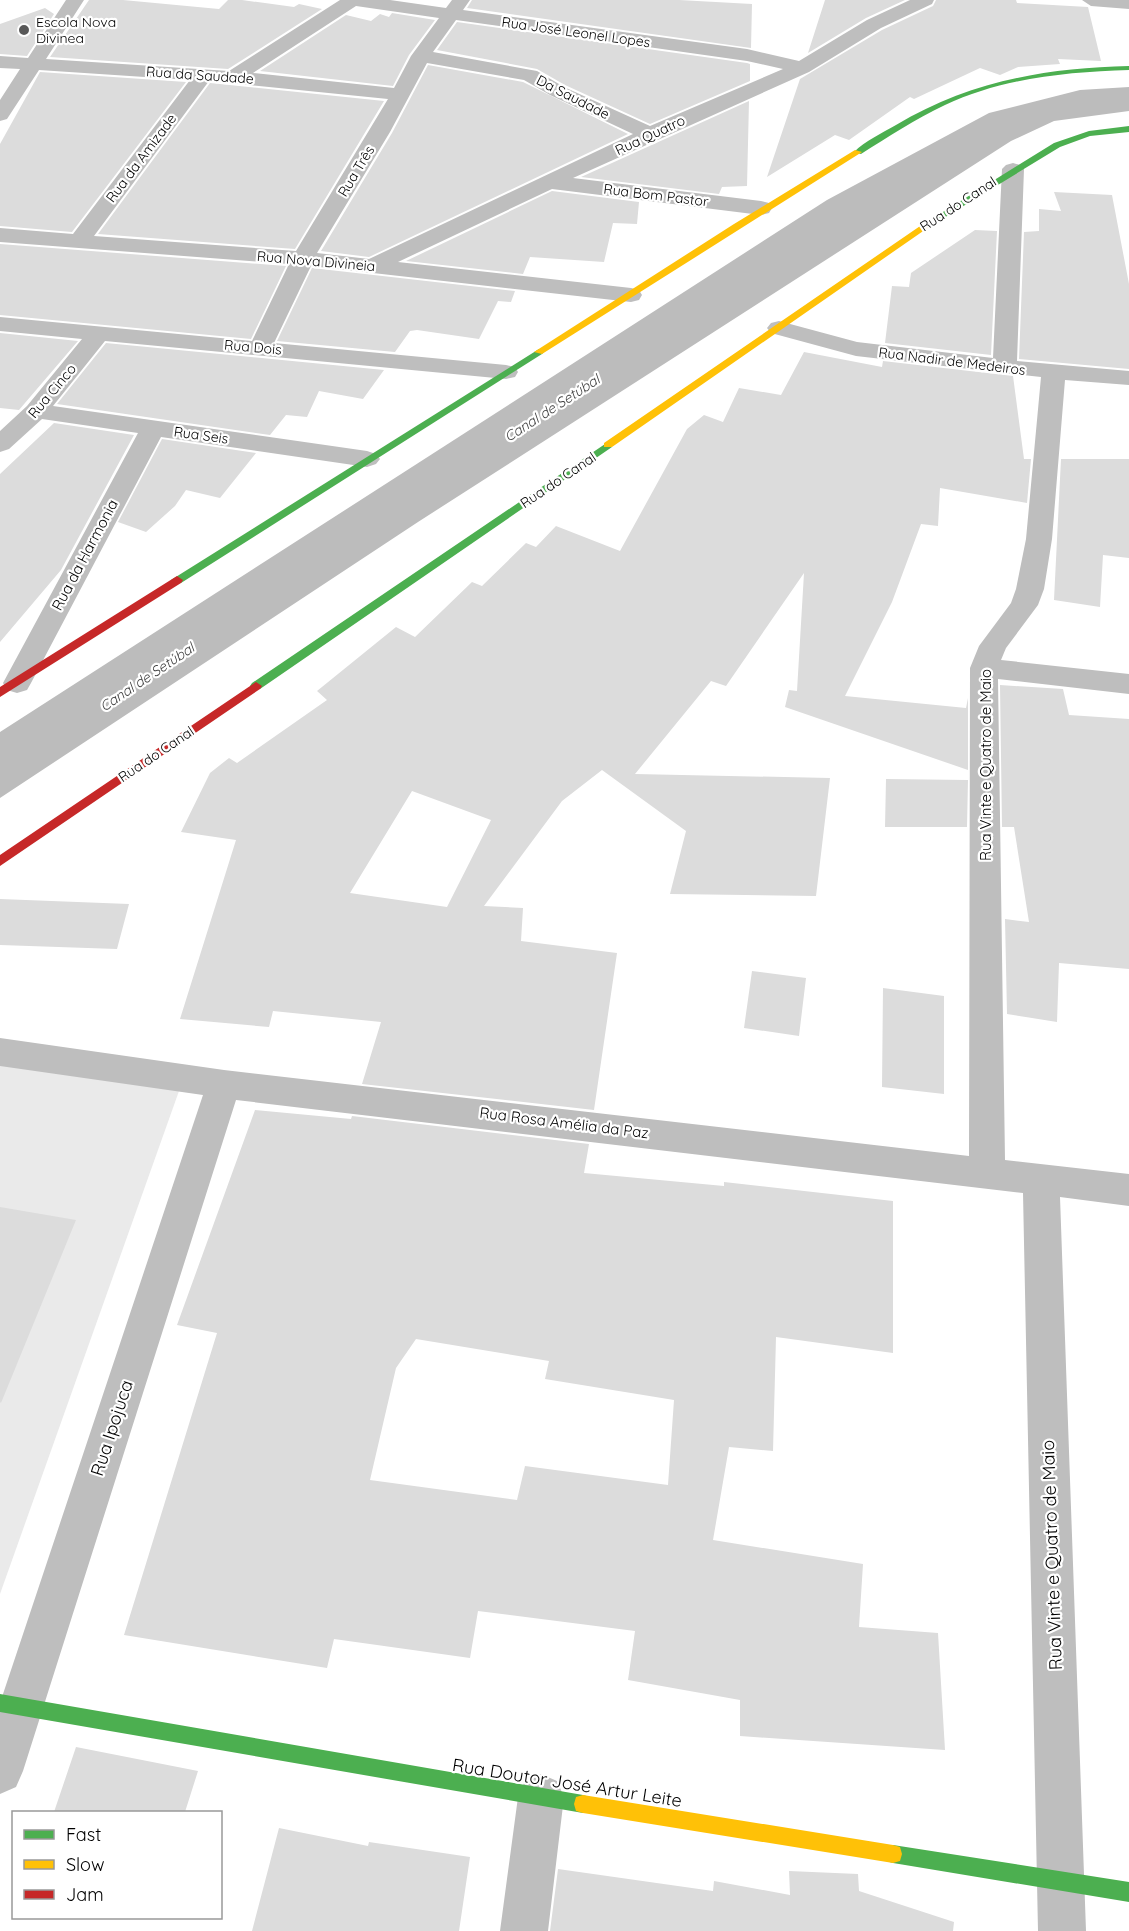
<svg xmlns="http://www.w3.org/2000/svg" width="1129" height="1931" font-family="Quicksand,sans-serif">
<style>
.green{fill:#eaeaea}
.water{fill:#bcbcbc}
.building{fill:#dcdcdc;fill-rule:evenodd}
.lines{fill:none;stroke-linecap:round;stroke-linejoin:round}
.street{fill:#bebebe;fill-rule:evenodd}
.fast{fill:#4caf50;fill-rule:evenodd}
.slow{fill:#ffc107;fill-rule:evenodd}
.jam{fill:#c62828;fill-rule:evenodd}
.poi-dot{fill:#595959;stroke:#fff;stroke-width:2}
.labels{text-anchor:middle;stroke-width:4.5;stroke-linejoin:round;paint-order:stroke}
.far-poi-label{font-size:14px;fill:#000;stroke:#fff;text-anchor:start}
.far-street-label{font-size:14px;fill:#000;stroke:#fff}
.far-water-label{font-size:14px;font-style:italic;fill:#404040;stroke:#fff}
.street-label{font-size:15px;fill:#000;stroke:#fff}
.near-street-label{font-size:18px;fill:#000;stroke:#fff}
</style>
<rect width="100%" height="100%" fill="#fff"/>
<path class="green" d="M0,1059l179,32 -179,503z"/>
<path class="water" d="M1129,87v24l-75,10 -43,20 -593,381 -418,276v-66l827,-532 162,-87 91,-23z"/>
<path class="building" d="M89,0h34l96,9 9,-9h14l52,7 5,-3 23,5 -94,60 -178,-12z
M472,0h207l73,4 -1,44 -284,-40z
M825,0h80l-39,18 -58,35z
M936,0h80l1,3 71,4 13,54 -43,-2 2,5 -42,3 -18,8 -20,-7 -66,31 -4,-2 -61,43 -14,-5 -68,42 33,-98 82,-49 51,-24z
M45,8l9,6 -27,42 -27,-2v-30z
M392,13l43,7 -26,35 -16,31 -133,-15 86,-56 25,6 9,-7 9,3z
M457,22l290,41 3,1v17l-100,43 -85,-39 -28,-16 -100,-19z
M428,65l95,17 105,52 -259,123 -48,-6 71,-118z
M40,72l146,10 -114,150 -72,-6v-82z
M210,83l174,18 -89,148 -197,-15z
M749,101l-2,85 -25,1 -3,7 -138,-17z
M552,191l87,11 -2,22 -24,-1 -9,39 -74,-5 -7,17 -117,-13z
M1054,192l58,3 17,89v85l-110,-10 5,-127 15,-1v-22l22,2z
M975,230l22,1 -6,124 -106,-12 7,-57 17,1 2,-14z
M0,244l286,22 -35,73 -251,-24z
M312,268l203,23 -4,11 -13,-1 -19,38 -62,-9 -7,1 -15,21 -118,-11z
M0,333l78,8 -59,69 -19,-2z
M106,343l278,27 -21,29 -44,-8 -12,26 -21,-2 -16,20 -213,-31z
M804,352l78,15 1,-6 130,15 11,83h7l-4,44 -87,-15 -2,38 -17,-2 -29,78 -47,94 121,12 2,-10v72l-183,-63 4,-17 8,1 7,-118 -78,113 -15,-5 -76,93 195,4 -14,118 -146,-2 16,-63 -84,-61 -40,31 -78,105 39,2 -2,33 96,12 -23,157 -232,-26 19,-62 -108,-11 -4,16 -89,-8 56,-179 -55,-8 29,-59 19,-15 8,5 90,-63 -10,-9 79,-64 19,10 57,-55 10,4 44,-43 10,4 20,-21 64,25 67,-122 17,-14 19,7 16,-34 42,7zM412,791l79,29 -44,87 -97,-14z
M54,423l80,12 -73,135 -61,72v-168z
M162,439l94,14 -36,45 -34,-8 -11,16 -29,26 -28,-10z
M1061,459h68v99l-26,-3 -3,52 -46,-7z
M1000,685l63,4 6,26 60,4v250l-70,-6 -2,59 -50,-8 -2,-95 24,3 -15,-95h-12z
M886,779l82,1 -1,47h-82z
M0,899l129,5 -12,45 -117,-4z
M752,971l54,7 -7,58 -55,-8z
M883,988l61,8v98l-62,-7z
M255,1110l96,9 1,-3 237,28 -5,29 140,13v-4l169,19v152l-117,-16 -3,114 -44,-4 -16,93 150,24 -4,63 79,6 7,117 -205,-14v-36l-112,-20 7,-49 -157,-20 -8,47 -136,-19 -7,29 -203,-33 93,-302 -40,-8zM416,1339l133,22 -4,18 129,21 -6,85 -143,-19 -8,34 -147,-20 26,-112z
M0,1207l76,13 -75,183 -1,-1z
M76,1747l122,24 -13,41h-131z
M279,1828l89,18 1,-4 101,15 -11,74h-207z
M558,1869l155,22 1,-10 76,14 -1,-24 69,3 1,17 95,31 -1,9h-403z"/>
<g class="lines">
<path class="street" d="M66,0h18l-38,59 183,12 111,-71h50l56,8 6,-8h18l-7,10 284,39 52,12 68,-41 43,-20h24l-2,4 -51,24 -72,44 -236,106 188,23 8,2 3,5 -3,5 -8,2 -209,-26 -154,73 233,26 8,2 3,5 -3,5 -8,2 -320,-36 -37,77 232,22 9,2 3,5 -3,5 -9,2 -401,-38 -52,65 314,45 9,3 4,5 -4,5 -9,3 -206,-30 -130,246 -4,7 -10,3 -10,-3 -4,-7 135,-250 -96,-14 -33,30 -9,3v-21l27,-25 55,-67 -82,-8v-14l252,24 37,-77 -289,-22v-14l73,6 117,-154 -151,-10 -32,49 -7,2v-21l20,-31 -20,-1v-12l28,2zM356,6l83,12 -28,38 -17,32 -141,-15zM456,20l291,41 36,8 -133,57 -86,-39 -27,-16 -104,-19zM427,63l97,17 26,15 83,39 -264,125 -52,-6 73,-121zM209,81l179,18 -92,152 -202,-15z
M1082,0h47v9l-38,-3z
M1013,163l7,2 4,4 -7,192 112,10v14l-64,-5 -13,159 -8,50 -6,16 -32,43 -5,12 128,14v20l-131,-15 7,481 124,14v32l-69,-9 26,734h-48l-15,-738 -787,-93 -213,671 -7,16 -16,7v-91l203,-608 -203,-29v-28l224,32 745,86 1,-488 9,-22 32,-43 5,-14 10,-50 15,-162 -185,-21 -85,-23 -4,-5 4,-5 8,-2 78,21 136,16 9,-189 4,-4z
M541,1774l16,7 7,16 -16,134h-48l18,-134 7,-16z"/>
<path class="fast" d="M1129,66v4c-63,2 -126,8 -184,35 -30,14 -57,32 -84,49l-7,-2c11,-11 28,-19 42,-27 73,-44 150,-57 233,-59z
M1129,126v6l-39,4 -30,11 -131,80 -7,-2 132,-82 35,-12z
M539,349l5,3 -2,2 -361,229h-8l-2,-3z
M608,442l4,1v4l-352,242h-8l-2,-3 2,-3z
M0,1694l583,101 7,2 2,7 -2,7 -7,2 -583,-101z
M893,1845l236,37v20l-236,-39 -7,-2 -2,-7 2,-7z"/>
<path class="slow" d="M855,150l7,2 -320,202 -8,-2 200,-128z
M926,222l3,1v4l-317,220h-8v-4z
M583,1795l310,50 7,2 2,7 -2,7 -7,2 -310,-50 -7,-2 -2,-7 2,-7z"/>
<path class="jam" d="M177,576l6,4 -2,3 -181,114v-10z
M256,682l6,4 -2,3 -260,177v-11z"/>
</g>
<circle class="poi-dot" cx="24" cy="30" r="6"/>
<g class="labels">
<g class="far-poi-label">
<text x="36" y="27">Escola Nova<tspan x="36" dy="16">Divinea</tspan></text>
</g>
<g class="far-street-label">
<text transform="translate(576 32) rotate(8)" y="5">Rua José Leonel Lopes</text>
<text transform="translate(200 75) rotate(4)" y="5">Rua da Saudade</text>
<text transform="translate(573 97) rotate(27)" y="5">Da Saudade</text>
<text transform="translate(650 135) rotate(-25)" y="5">Rua Quatro</text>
<text transform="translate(141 158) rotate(-53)" y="5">Rua da Amizade</text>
<text transform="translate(356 171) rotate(-59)" y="5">Rua Três</text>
<text transform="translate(656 195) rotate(7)" y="5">Rua Bom Pastor</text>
<text transform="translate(958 204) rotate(-33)" y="5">Rua do Canal</text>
<text transform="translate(316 261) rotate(5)" y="5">Rua Nova Divineia</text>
<text transform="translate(253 347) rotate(5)" y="5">Rua Dois</text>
<text transform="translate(952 361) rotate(7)" y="5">Rua Nadir de Medeiros</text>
<text transform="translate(52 391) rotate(-50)" y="5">Rua Cinco</text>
<text transform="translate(201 435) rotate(8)" y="5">Rua Seis</text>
<text transform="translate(558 480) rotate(-34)" y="5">Rua do Canal</text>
<text transform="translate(156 754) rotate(-34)" y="5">Rua do Canal</text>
</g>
<g class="far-water-label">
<text transform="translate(552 408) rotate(-33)" y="5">Canal de Setúbal</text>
<text transform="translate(147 677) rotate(-34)" y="5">Canal de Setúbal</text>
</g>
<g class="street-label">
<text transform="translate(85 555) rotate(-62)" y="5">Rua da Harmonia</text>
<text transform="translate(986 765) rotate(-90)" y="5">Rua Vinte e Quatro de Maio</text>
<text transform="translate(564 1123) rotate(7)" y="5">Rua Rosa Amélia da Paz</text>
</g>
<g class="near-street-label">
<text transform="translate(112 1428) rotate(-72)" y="6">Rua Ipojuca</text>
<text transform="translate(1052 1555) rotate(-92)" y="6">Rua Vinte e Quatro de Maio</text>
<text transform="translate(567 1783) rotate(9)" y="6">Rua Doutor José Artur Leite</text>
</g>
</g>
<rect x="12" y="1811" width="210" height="108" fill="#ffffff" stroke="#999999" stroke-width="1.5"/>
<rect x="24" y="1830" width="30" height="9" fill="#4caf50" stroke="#999999" stroke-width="1.5"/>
<text x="66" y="1841" font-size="18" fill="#000000">Fast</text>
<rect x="24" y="1860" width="30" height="9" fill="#ffc107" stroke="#999999" stroke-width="1.5"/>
<text x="66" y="1871" font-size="18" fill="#000000">Slow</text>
<rect x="24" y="1890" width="30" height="9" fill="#c62828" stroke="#999999" stroke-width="1.5"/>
<text x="66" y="1901" font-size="18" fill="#000000">Jam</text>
</svg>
